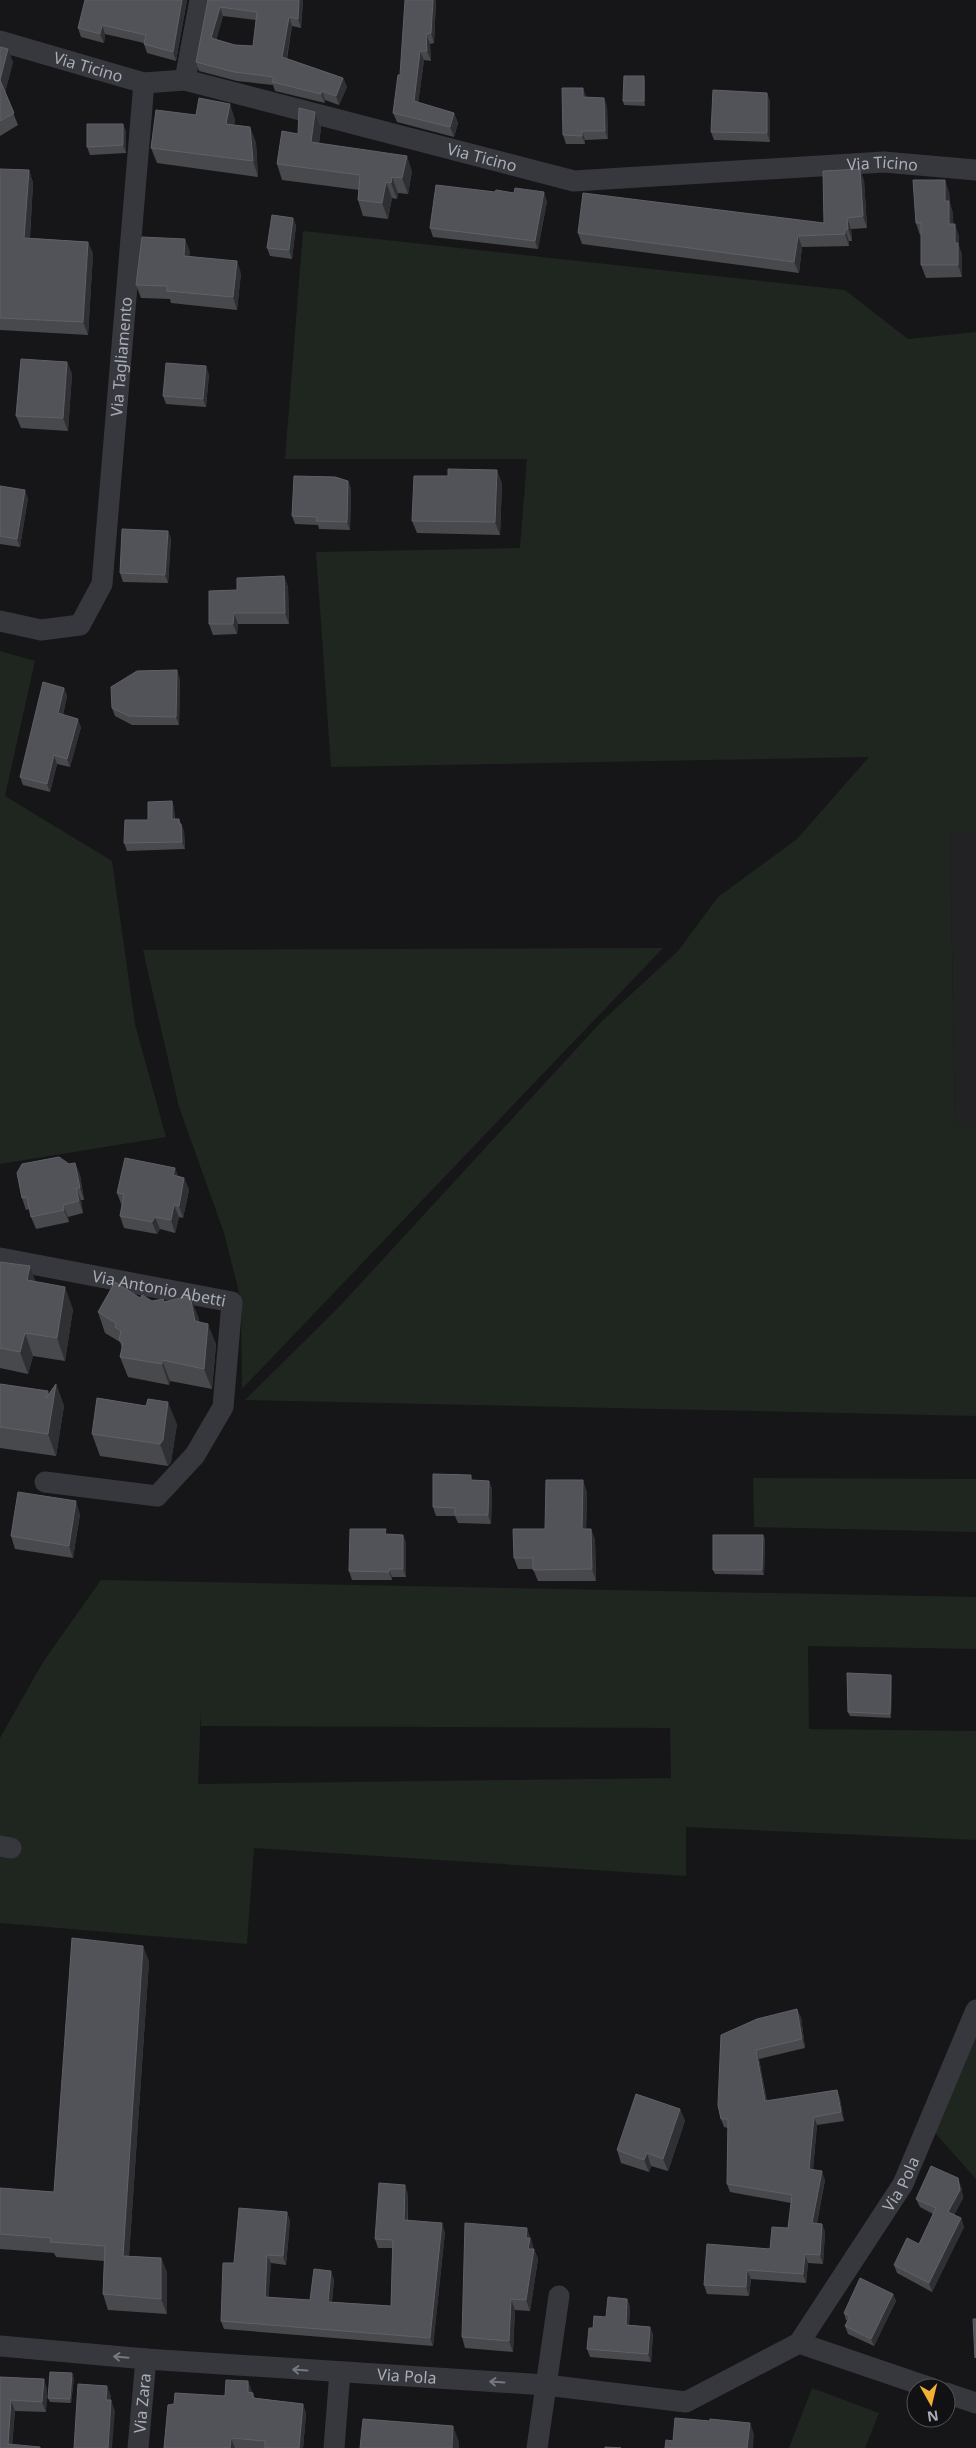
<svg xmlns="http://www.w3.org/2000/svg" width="976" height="2448" font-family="'Noto Sans',sans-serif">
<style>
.built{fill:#222225}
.green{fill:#1e261f;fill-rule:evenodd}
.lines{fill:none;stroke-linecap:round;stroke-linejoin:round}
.street{stroke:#37383d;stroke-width:21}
.wall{fill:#47494d;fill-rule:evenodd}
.shaded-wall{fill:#2f3033}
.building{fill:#525359;stroke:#5f6168;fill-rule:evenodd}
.oneway{stroke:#757881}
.labels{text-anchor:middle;stroke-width:5;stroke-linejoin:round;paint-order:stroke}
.street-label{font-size:16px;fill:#a8adb8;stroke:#111113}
</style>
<rect width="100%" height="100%" fill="#161618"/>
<path class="built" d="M950,832l26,1v294l-21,-2z"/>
<path class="green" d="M303,231l542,59 63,49 68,-7v501h-26l5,291 21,3v289l-731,-16 94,-93 263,-286 76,-70 40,-54 79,-58 72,-82 -538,10 -15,-215 204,-4 7,-89h-242z
M0,651l35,10 -30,135 107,65 23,163 31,113 -166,27z
M663,948l-421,441 -1,-89 -17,-67 -45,-126 -36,-157z
M753,1478l223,1v53l-222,-5z
M101,1580l875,17v52l-168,-3 1,83 167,2v109l-290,-13v49l-432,-28 -7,96 -247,-21v-185l43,-76zM201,1708v18l469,2 1,50 -473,6z
M976,2010v169l-48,-54z
M812,2388l67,25 -14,35h-76z"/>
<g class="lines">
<g class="street">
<path id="s1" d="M0,41l144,42 41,-3 389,101 310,-19 92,8"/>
<path d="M185,80l15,-80"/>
<path id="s2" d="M0,621l41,9 39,-5 22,-41 42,-501"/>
<path id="s3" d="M0,1258l232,44 -9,105 -28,48 -38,41 -112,-14"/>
<path d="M0,1846l11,2"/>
<path d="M799,2343l132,45"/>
<path id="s4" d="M0,2346l146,13 400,26 140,17 113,-59 104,-159 73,-174"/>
<path d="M946,2393l30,10"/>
<path id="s5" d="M138,2448l8,-89"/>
<path d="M334,2448l6,-76"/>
<path d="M537,2448l22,-152"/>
</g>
</g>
<path class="wall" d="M187,0l-11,61 -29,-8 -3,-9v-1l-39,-9 -1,9 -23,-6 -3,-9z
M208,0h95l-2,28 -9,-2 -5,33 56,19 4,9 -8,18 -14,-5v3l-50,-12 -2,-6 -36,-4 -38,-10 -3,-9zM223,16l33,4 -3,26 -18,-1 -19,-5z
M436,0l-2,43 -4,1 1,17 -7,-1 -6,43 36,10 4,10 -4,14 -57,-15 -4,-9z
M0,47l13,15 -8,30 13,33 -18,11z
M645,81v25l-21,-1 -1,-4z
M767,93l3,9v40l-56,-2 -3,-8z
M586,96v1l21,9 1,33 -23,1v4h-19l-3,-9z
M315,112l6,16 -2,15 93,28 -4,23 -10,-1 -1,6 -5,-1 -4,21 -25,-3 -5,-16 1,-10 -77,-10 -5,-16z
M196,115l39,4 -1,6 16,2 6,16 2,34 -101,-14 -6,-15z
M123,124l3,8v21l-36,2 -3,-8z
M0,169l29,1 4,13 -3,55 58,4 5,12 -5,81 -88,-5z
M864,180l3,48 -16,1 1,12h-3v5l-47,1 -3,26 -217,-29 -4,-11 246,-10z
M495,192l52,9 -9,48 -105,-12 -3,-9z
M949,192l1,11 3,11v10l6,12v10l3,9v22l-36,1 -5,-13v-30h-1l-4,-12z
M293,218l3,8 -4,33 -22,-3 -3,-8z
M190,251l-1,5 52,17 -4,37 -66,-7 -1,-4 -29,-1 -5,-13z
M67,362l5,12 -4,57 -47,-3 -5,-12z
M209,374l-3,33 -40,-3 -3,-8z
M348,481l3,8 -1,41 -31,-1 -1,-4 -23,-1 -3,-8z
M502,483l-2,52 -83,-2 -5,-12z
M0,486l28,12 -8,49 -20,-3z
M168,531l3,8 -3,44 -45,-1 -3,-9z
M284,576l4,11 1,37h-51l-1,10 -24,1 -4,-11 28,-34z
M180,679l-1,46h-47l-17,-9 -3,-8z
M64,688l3,8 -4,19 18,12 -11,40 -13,-3 -7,28 -27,-7 -3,-8z
M172,801l2,7 1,11h4l5,12 1,18 -58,2 -3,-8 24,-23z
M75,1163l5,12 4,25h-3l2,13 -15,4 1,5 -33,7 -5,-12 -1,-8 -4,1 -4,-12 47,-34z
M178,1176l6,2 5,12 -6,28 -4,-1 -4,16 -15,-4 -3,5 -33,-6 -4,-12 2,-10 -5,-13z
M0,1262l36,20 37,27 -8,52 -32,-5 -5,18 -28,-6z
M140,1298l12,3 12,1 34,14 1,6 17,22 -4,45 -42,-8 -1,4 -41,-8 -8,-20 2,-9 -2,-6 -15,-9 -7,-21z
M0,1384l48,7 1,3 7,-10 8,22 -8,50 -56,-8z
M177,1424l-6,38 -3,4 -68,-10 -8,-22z
M473,1480l16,1 3,8 -1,35 -33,-1 -3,-7h-19l-3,-9z
M587,1492l-1,37h5l4,11 1,41h-58l-5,-12h-15l-4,-11 31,-29z
M80,1514l-7,44 -58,-9 -4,-13z
M387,1534l16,1 3,8v34h-14v3h-40l-3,-9z
M763,1535l2,4 -1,36 -49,-1 -2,-4z
M891,1675l1,4 -1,39 -41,-2 -2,-4z
M149,1961l-20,295 32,2 6,15v41l-59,-4 -5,-16 1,-33 -48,-4 -2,-4 -54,-4v-61l54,4z
M801,2017l4,31 -46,11 8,42 70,-11 3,9 4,22 -27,4 -4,44 12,11 -8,43 5,1 3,8 -2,32 -15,-1 -2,20 -55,-4 -2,17 -42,-2 -3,-9 66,-36 18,-21 3,-25 -61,-11 -3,-8 1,-56 -4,-1 -3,-8v-84z
M680,2109l5,12 -17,50 -17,-5 -2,6 -28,-9 -4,-13z
M961,2186l2,12 -9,17 7,3 3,9 -32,65 -35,-19 -3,-8 25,-21 14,-30 -13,-7 -4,-8z
M408,2194v27l37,11 -12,114 -209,-17 -3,-8 13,-58 53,-51 3,9 -4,44 -15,-2 -3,34 42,3 24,-21 -2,23 59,4 1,-58h-14l-3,-9z
M531,2239l2,10h1l4,10 -8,52 -15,-1 -2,42 -48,-4 -3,-11z
M893,2294l3,7 -22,45 -26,-12 -3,-8 3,-5 -2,-1 -2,-7z
M627,2299l3,8 -1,18 21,2 3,8 -2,27 -61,-5 -3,-8 6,-21z
M0,2377l44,2 3,11 -1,22 -31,-1 -3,33 -12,4z
M74,2378l-3,25 -21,-1 -2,-4z
M252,2391v2l3,5 48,6 3,10 -3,34h-139l10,-44z"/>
<path class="shaded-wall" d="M182,0h5l-11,61 -3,-9z
M299,0h4l-2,28 -3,-9z
M433,0h3l-2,43 -3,-10z
M220,7l3,9 -9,31 -3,-9z
M289,17l3,9 -7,40 -3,-9z
M102,25l3,9 -1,9 -4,-9z
M426,34l4,10 1,17 -4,-10z
M8,49l5,13 -8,31 -5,-13z
M420,51l4,9 -7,51 -3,-10z
M644,76l1,5v25l-1,-5z
M343,78l4,9 -8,18 -3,-9z
M583,88l3,8v9l-3,-8z
M322,91l3,9v3l-4,-9z
M767,93l3,9v40l-3,-9z
M604,98l3,8 1,33 -3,-8z
M230,104l5,15 -3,21 -6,-16z
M315,112l6,16 -4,30 -6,-16z
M454,113l4,10 -4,14 -4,-10z
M123,124l3,8v21l-3,-8z
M250,127l6,16 2,34 -5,-16z
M582,131l3,9v4l-3,-8z
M407,156l5,15 -4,23 -6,-16z
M860,169l4,11 3,48 -4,-12z
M29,170l4,13 -4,68 -5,-13z
M392,177l6,16 -1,6 -6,-16z
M945,180l4,12 1,11 3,11 1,22 -5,-12 -4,-23z
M386,182l6,16 -4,21 -6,-16z
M544,192l3,9 -9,48 -3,-8z
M293,218l3,8 -4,33 -3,-9z
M847,218l4,11 1,12 -4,-12z
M955,224l4,12v10l3,9v22l-4,-12 -3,-22z
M845,229l4,12v5l-4,-12z
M798,236l4,11 -3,26 -5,-11z
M185,239l5,12 -2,17 -4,-12z
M88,242l5,12 -5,81 -5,-13z
M237,261l4,12 -4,37 -4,-13z
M67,362l5,12 -4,57 -5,-13z
M206,366l3,8 -3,33 -3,-8z
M497,470l5,13 -2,52 -5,-13z
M348,481l3,8 -1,41 -3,-8z
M25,490l3,8 -8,49 -3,-8z
M168,531l3,8 -3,44 -3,-8z
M284,576l4,11 1,37 -4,-11z
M234,613l4,11 -1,10 -4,-10z
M177,670l3,9 -1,46 -3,-8z
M64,688l3,8 -6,26 -3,-9z
M78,719l3,8 -11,40 -3,-8z
M54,755l3,9 -7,28 -3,-8z
M172,801l2,7 1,19 -3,-8z
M181,824l3,7 1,18 -3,-7z
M75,1163l5,12 4,25 -4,-12z
M175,1168l5,12 -7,-5z
M184,1178l5,12 -6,28 -4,-12z
M76,1188l5,12 2,13 -4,-12z
M63,1205l5,12 1,5 -5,-12z
M174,1205l5,12 -4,16 -4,-13z
M155,1217l5,12 -3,5 -5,-12z
M30,1266l8,22 -11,-8z
M65,1287l8,22 -8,52 -8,-23z
M190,1296l8,20 5,26 -8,-21z
M208,1324l8,20 -4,45 -8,-20z
M25,1333l8,23 -5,18 -8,-22z
M162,1360l8,21 -1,4 -7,-21z
M56,1384l8,22 -8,50 -8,-22 -2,-36 2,-7 5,14z
M168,1402l9,22 -6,38 -3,4 -8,-22z
M583,1480l4,12 -1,48 -4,-11z
M489,1481l3,8 -1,35 -3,-9z
M76,1501l4,13 -7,44 -4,-12z
M591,1529l4,11 1,41 -4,-12z
M403,1535l3,8v34l-3,-8z
M763,1535l2,4 -1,36 -2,-5z
M389,1569l3,8v3l-3,-8z
M891,1675l1,4 -1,39 -1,-4z
M143,1946l6,15 -21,310 -5,-15z
M797,2009l4,8 4,31 -3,-9z
M756,2050l3,9 9,51 -3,-9z
M837,2090l3,9 4,22 -3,-9z
M680,2109l5,12 -17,50 -5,-12z
M814,2117l3,8 -5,52 -3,-8z
M647,2153l4,13 -2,6 -5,-12z
M822,2171l3,9 -10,51 -3,-8z
M958,2178l3,8 2,12 -12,23 -3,-9z
M405,2185l3,9 -1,35 -3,-9z
M287,2212l3,9 -4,44 -3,-9z
M961,2218l3,9 -32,65 -3,-9z
M442,2223l3,9 -12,114 -3,-8z
M822,2224l3,8 -2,32 -3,-9z
M527,2228l4,11 3,10h-6l-2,-11z
M534,2249l4,10 -8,52 -4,-11z
M805,2254l3,9 -2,20 -3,-9z
M267,2255l4,8 -3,43 -3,-9z
M161,2258l6,15v41l-6,-15z
M747,2270l4,9 -2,17 -3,-9z
M331,2271l3,8 -3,31 -3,-8z
M893,2294l3,7 -22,45 -3,-7z
M511,2299l4,11 -2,42 -4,-11z
M627,2299l3,8 -2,26 -2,-8z
M650,2327l3,8 -2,27 -3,-8z
M72,2373l2,5 -3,25 -1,-4z
M44,2379l3,11 -1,22 -4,-10z
M248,2381l4,10v11l-4,-10z
M107,2386l4,10 -1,15 -4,-11z
M11,2400l4,11 -3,37 -4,-4z
M111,2400l4,11 -3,37h-4z
M303,2404l3,10 -3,34h-4z
M750,2423l4,11 -1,14h-6z
M453,2426l6,16v6h-7z
M231,2438l4,10h-5z"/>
<path class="building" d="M85,0h97l-9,52 -29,-8 2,-9 -44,-10 -2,9 -22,-6z
M208,0h91l-1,19 -9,-2 -7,40 61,21 -7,18 -14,-5 -1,3 -49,-12 2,-5 -40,-5 -38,-10zM220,7l37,5 -4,34 -18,-1 -24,-7z
M405,0h28l-2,33 -5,1 1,17h-7l-6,50 40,12 -4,14 -57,-14 5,-38h2z
M0,47l8,2 -8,31z
M624,76h20v25h-21z
M0,80l14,33 -14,8z
M562,88h21v9l21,1 1,33h-23v5l-19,-1z
M713,90l54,3v40l-56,-1z
M199,98l31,6 -4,20 24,3 3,34 -102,-13 5,-38 40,5z
M299,108l16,4 -4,30 96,14 -5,22 -10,-1 -1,6 -5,-1 -4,21 -24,-3 2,-25 -83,-11 5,-33 16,3z
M87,124h36v21l-36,2z
M0,169l29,1 -5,68 64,4 -5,80 -83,-4z
M860,169l3,47 -16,2 1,11h-3v5l-47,2 -4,26 -216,-29 5,-40 241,30 -1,-52z
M913,180h32v21h4v23h6v19h3v22h-37v-42h-5z
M436,185l59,7 1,-2 18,3 1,-5 29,4 -9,49 -105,-13z
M272,215l21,3 -4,32 -22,-2z
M142,237l43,2 -1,17 53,5 -4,36 -66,-6v-5l-31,-1z
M21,359l46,3 -4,56 -47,-2z
M166,363l40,3 -3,33 -40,-3z
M448,469l49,1 -2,52 -83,-1 2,-45h34z
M294,476l41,1 13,4 -1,41 -31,-1 1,-4 -25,-1z
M0,486l25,4 -8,49 -17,-3z
M122,529l46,2 -3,44 -45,-2z
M284,576l1,37h-51l-1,11h-24v-33l28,-1v-12z
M177,670l-1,47 -47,-1 -17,-8 -1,-21 26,-16z
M43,682l21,6 -6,25 20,6 -11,40 -13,-4 -7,29 -27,-7z
M172,801v18h7v5h2l1,18 -58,1 1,-23h23v-18z
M59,1157l10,7 6,-1 5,25h-4l3,13 -16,4 1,5 -33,7 -4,-20 -5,1 -5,-25 5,-9z
M125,1158l50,10 -2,7 11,3 -5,28 -5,-1 -3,15 -16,-3 -3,5 -32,-6 4,-22 -7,-1z
M0,1262l30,4 -3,14 38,7 -8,51 -32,-5 -5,19 -20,-4z
M115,1282l25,16 2,-3 10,6 11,-2 1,3 26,-6 5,25 13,3 -4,45 -42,-9v4l-42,-7 3,-14 -4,-3 2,-9 -6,-4 1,-4 -18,-11z
M0,1384l48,7 -2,7 10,-14 -8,50 -48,-7z
M97,1398l49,8 2,-7 20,3 -5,38 -3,4 -68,-10z
M433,1474l38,1v5l18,1 -1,34h-33v-7l-22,-1z
M546,1480h37l-1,49h9l1,40 -59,1v-12h-19l-1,-29h32z
M18,1492l58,9 -7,45 -58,-10z
M350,1529h36l-1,5 18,1v34h-14v3l-40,-1z
M713,1535h50l-1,35h-49z
M847,1673l44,2 -1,39 -42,-2z
M72,1938l71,8 -20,310 38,2v41l-58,-5 2,-48 -55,-4 1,-4 -51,-4v-46l54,4z
M797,2009l5,30 -46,11 9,51 72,-11 4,22 -27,5 -5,52 13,2 -10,52 10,1 -2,31 -15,-1 -2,20 -56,-4 -1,17 -42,-2 3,-41 63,5 2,-22 16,1 4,-33 -65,-11 1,-65h-7l-3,-14 3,-70 36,-16z
M636,2094l44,15 -17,50 -16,-6 -3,7 -27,-10z
M931,2166l27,12 2,12 -12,22 13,6 -32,65 -35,-18 13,-27 12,6 17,-36 -20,-9z
M379,2183l26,2 -1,35 38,3 -12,115 -209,-17 2,-58h11l5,-55 48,4 -4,44 -16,-1 -2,42 45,3 4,-31 17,2 -3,31 63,4 2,-66 -18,-1z
M465,2223l62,5 -1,10h4l-2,11h6l-8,51 -15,-1 -2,42 -47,-4z
M860,2278l33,16 -22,45 -26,-13 5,-10 -6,-3z
M608,2297l19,2 -1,26 24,2 -2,27 -61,-5 2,-21h4l1,-12 12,1z
M973,2319h3v38l-1,1z
M50,2372l22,1 -2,26 -22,-1z
M0,2377l44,2 -2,23 -31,-2 -3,44 32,3v1h-40z
M226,2380l22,1v11l5,1v5l50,6 -4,44h-34v-7l-34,-3 -1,10h-66l4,-43 6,-1 1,-11 50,3z
M78,2384l29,2 -1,14h5l-3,48h-34z
M675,2418l35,3v-2l40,4 -3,25h-82l1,-8 7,1z
M363,2419l90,7 -1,22h-92z
M605,2447l16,1h-16z"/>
<defs><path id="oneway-shaft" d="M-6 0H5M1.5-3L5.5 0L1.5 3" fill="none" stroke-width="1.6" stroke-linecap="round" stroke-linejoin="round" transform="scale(1.25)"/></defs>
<g class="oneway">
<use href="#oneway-shaft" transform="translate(121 2357) rotate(-175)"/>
<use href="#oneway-shaft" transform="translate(300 2370) rotate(-176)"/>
<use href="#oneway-shaft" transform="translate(497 2382) rotate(-176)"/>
</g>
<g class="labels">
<g class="street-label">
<text dy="6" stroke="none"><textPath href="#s1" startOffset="92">Via Ticino</textPath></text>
<text dy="6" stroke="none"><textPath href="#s1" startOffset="498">Via Ticino</textPath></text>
<text dy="6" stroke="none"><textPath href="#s1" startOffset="902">Via Ticino</textPath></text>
<text dy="6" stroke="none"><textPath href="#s2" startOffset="356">Via Tagliamento</textPath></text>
<text dy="6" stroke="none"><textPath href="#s3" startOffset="162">Via Antonio Abetti</textPath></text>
<text dy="6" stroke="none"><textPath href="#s4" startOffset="1005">Via Pola</textPath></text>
<text dy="6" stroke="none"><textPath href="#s4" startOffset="408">Via Pola</textPath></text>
<text dy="6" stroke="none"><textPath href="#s5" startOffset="45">Via Zara</textPath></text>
</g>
</g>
<g transform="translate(931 2403) rotate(172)"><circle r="24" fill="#111113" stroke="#4d4f55"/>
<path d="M0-4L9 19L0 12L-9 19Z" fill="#f2b134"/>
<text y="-8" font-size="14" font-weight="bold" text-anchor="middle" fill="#a8adb8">N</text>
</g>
</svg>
